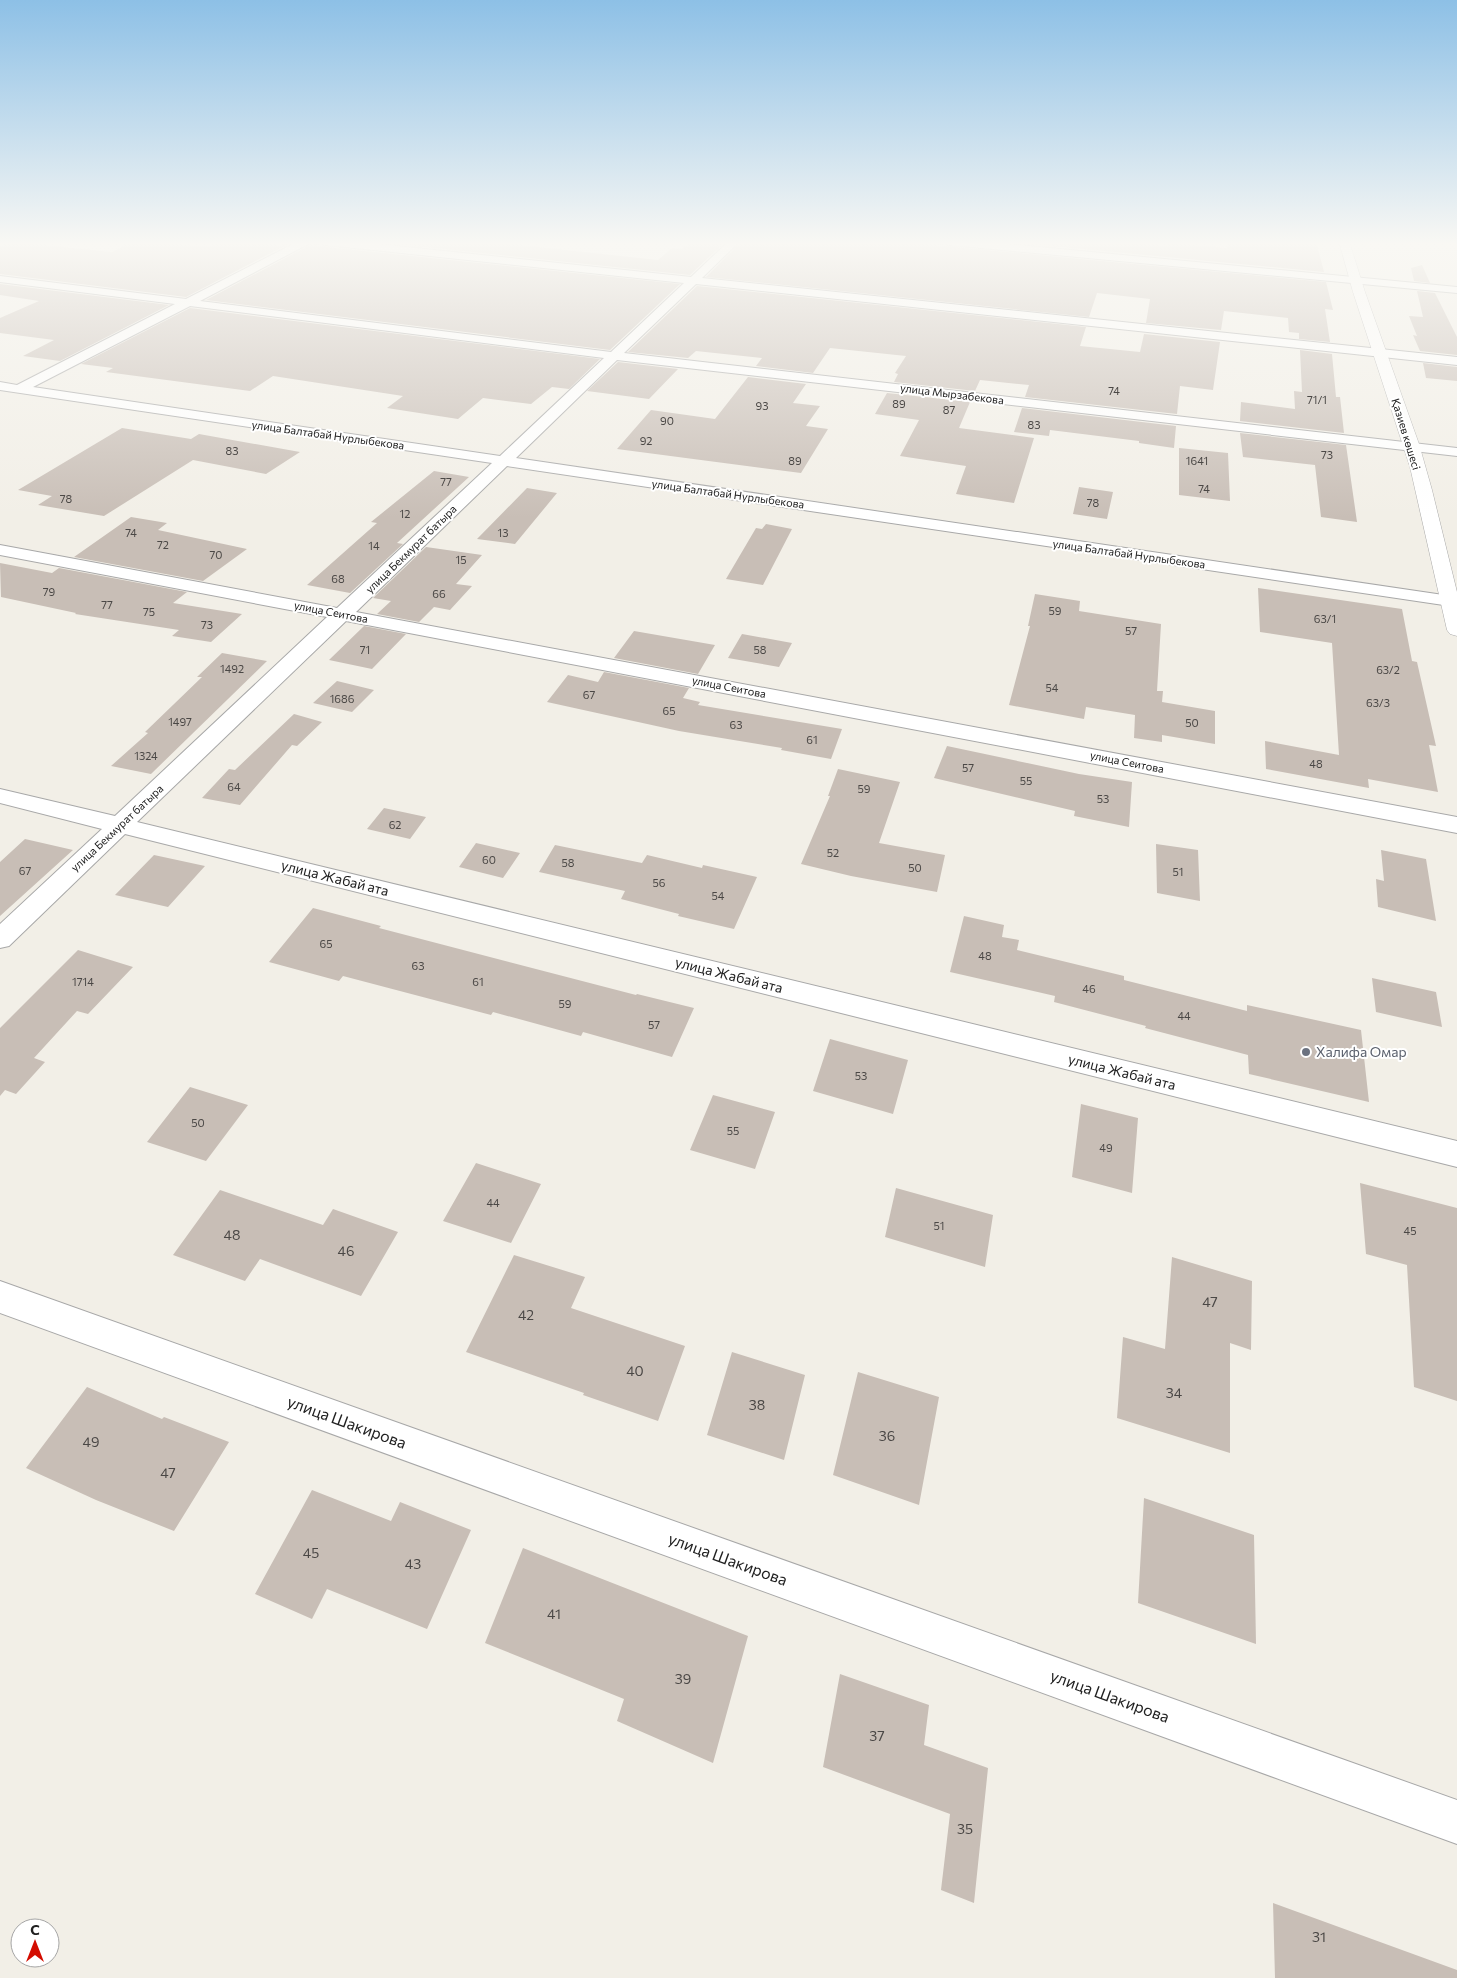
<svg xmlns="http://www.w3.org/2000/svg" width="1457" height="1978" font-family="Commissioner,sans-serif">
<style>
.building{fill:#c8beb6}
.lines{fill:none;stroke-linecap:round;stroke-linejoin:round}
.minor-casing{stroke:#a8a8a8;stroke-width:2}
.tertiary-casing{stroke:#a8a8a8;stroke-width:1}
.minor{fill:#fff;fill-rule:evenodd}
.tertiary{fill:#fff;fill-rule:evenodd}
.worship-dot{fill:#6b7280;stroke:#fff;stroke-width:2}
.labels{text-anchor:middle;stroke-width:4;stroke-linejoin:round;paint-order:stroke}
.number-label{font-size:11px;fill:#4b4846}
.far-street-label{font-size:11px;fill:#212121;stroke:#fff}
.street-label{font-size:14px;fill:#212121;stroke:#fff}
.worship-label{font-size:14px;fill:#5b616d;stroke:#fff;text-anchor:start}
.near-number-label{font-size:14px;fill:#4b4846}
.near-street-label{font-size:16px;fill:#212121;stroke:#fff}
</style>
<rect width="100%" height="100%" fill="#f2efe7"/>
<path class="building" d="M134,241l76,6 13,-6h22l37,5 1,-5h11l-108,56 -186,-23v-27l13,-5 99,10z
M370,241h112l176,19 14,-12 10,1 9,-8h35l-36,34z
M742,241h148l436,41 7,28 -8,-1 5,33 -31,-3v-6l-10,-1 -1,-14 -64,-7 -3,19 -75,-7 4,-24 -53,-6 -8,24 -383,-40z
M999,241h110l58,5 1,-3 59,5 -1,-7 53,3 -1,-3h38l8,31z
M312,244l5,2 363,38 -70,66 -404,-50z
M1422,265l8,18 -16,-2 -3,-13z
M0,284l169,21 -109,56 -37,-5 31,-16 -54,-7v-15l39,-17 -39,-6z
M697,286l389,41 -6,19 60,6 4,-18 76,8 -7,48 -33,-4 -3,28 -152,-17 4,-12 -49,-5 -5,11 -81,-9 4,-8 -3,-1 11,-17 -76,-8 -17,25 -57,-7 6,-8 -66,-7 -8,7 -60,-6z
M1417,291l18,2 22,44v18l-37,-4 -7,-16 4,1 -8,-20 14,1z
M190,308l410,51 -31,30 -17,-2 -21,17 -48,-6 -25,21 -71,-11 16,-12 -130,-20 -23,15 -144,-19 7,-4 -32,-4z
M1300,350l32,4 4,43h4l4,36 -104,-12 1,-19 54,7 -1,-18 8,1z
M618,362l60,7 -29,30 -62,-8z
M1423,363l34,4v14l-31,-3z
M748,377l58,7 -13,19 27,3 -14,20 22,3 -27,44 -184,-24 34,-39 64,9z
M887,393l83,9 -11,26 75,10 -20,65 -58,-9 10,-28 -66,-10 19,-36 -44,-6z
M1022,408l154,18 -2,22 -35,-5v-2l-89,-11 -1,6 -35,-4z
M122,428l69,11 8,-5 101,18 -34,22 -73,-14 -89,56 -66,-11 14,-9 -34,-6z
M1240,433l106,12 11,77 -36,-5 -6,-52 -72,-8z
M1179,448l49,5 2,48 -51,-6z
M434,471l35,6 -72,66 6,1 -53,49 -43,-8 70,-62 -6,-1z
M1079,487l34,5 -6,27 -34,-5z
M527,488l30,5 -42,51 -38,-5z
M131,517l36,6 -9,7 89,19 -44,32 -129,-24z
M766,524l26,5 -29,56 -37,-6 30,-51 6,1z
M426,547l56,8 -26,29 16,2 -22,24 -16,-3 -15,15 -42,-8 14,-13 -18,-3z
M0,563l52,10 7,-5 128,24 -14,11 69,11 -31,28 -39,-6 7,-6 -104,-16 1,-1 -75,-16z
M1258,588l144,21 10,52 5,1 19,84 -7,-1 9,47 -70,-13 1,9 -103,-19 -1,-28 74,14 -7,-112 -72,-11z
M1035,594l45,7 -1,10 82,13 -4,67h6l-1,11 53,9v33l-53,-9v7l-28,-4 1,-23 -49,-8 -2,12 -75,-14 21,-79h-2z
M364,626l42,8 -34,35 -43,-9z
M634,631l81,14 -17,29 -84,-16z
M742,634l50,9 -13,24 -51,-9z
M222,653l45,8 -116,113 -40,-8 37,-33 -3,-1 57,-55h-5z
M604,672l85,16 -6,10 17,4 -2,3 144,24 -11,30 -50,-9 1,-2 -103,-17 -132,-29 21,-27 30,7z
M337,681l37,9 -22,22 -39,-9z
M294,714l28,8 -25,24 -5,-1 -52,60 -38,-7 27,-29 6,1z
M947,746l132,28 53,8 -3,45 -55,-11 1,-5 -141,-33z
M838,769l62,13 -21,61 66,12 -8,37 -86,-16 -50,-12 29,-68h-2z
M384,808l42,9 -16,22 -43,-10z
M25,839l48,11 -73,66v-54z
M476,843l44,10 -17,25 -44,-11z
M1156,844l42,6 2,51 -43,-8z
M555,845l87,18 5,-8 55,13 1,-3 54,12 -23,52 -56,-13 1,-2 -58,-15 4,-8 -86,-19z
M1381,850l45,9 10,62 -58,-14 -2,-28 8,2z
M154,855l51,11 -37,41 -53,-12z
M313,908l68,18 -2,2 257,67 1,-1 57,14 -22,49 -89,-25 -2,4 -88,-24 -2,3 -148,-39 -4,5 -70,-19z
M964,916l40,9 -2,12 17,3 -2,10 107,26v4l123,31v-6l114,25 8,72 -120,-28 -1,-19 -103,-27 1,-2 -92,-24 1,-6 -105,-24z
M78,950l55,17 -45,47 -11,-3 -43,47 11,4 -29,32 -11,-4 -5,6v-68z
M1372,978l64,14 6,35 -66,-15z
M830,1039l78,21 -15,54 -80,-23z
M190,1087l58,18 -42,56 -59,-19z
M713,1095l62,17 -20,57 -65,-19z
M1081,1104l57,14 -6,75 -60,-16z
M476,1163l65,21 -30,59 -68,-22z
M1360,1183l97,25v193l-43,-14 -7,-122 -41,-11z
M896,1188l97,27 -8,52 -100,-30z
M220,1190l103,35 10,-16 65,23 -37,64 -101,-37 -15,22 -72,-26z
M514,1255l71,22 -14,31 114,38 -27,75 -75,-26 1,-2 -118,-41z
M1172,1257l80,24 -1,69 -21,-7v110l-113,-35 6,-81 42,12z
M732,1352l73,23 -21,85 -77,-25z
M858,1372l81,25 -20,108 -86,-30z
M87,1387l75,32 2,-2 65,25 -55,89 -78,-31 -70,-32z
M312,1490l79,31 9,-19 71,28 -44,99 -100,-40 -15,30 -57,-25z
M1144,1498l110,37 2,109 -118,-41z
M523,1548l225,88 -35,127 -96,-42 7,-22 -139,-56z
M840,1674l89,31 -5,40 64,23 -14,135 -33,-13 9,-76 -127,-47z
M1273,1903l184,67v8h-182z"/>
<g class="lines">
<g class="minor-casing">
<path id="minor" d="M299,241h50l342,36 38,-36h11l-38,37 755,79v8l-761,-81 -72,69 833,95v8l-840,-96 -101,98 941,139v10l-950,-141 -151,146 1101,205v16l-1111,-212 -209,201 1320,319v26l-1332,-333 -116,112 -9,2v-24l102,-95 -102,-26v-14l115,27 212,-199 -327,-62v-10l337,63 155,-145 -492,-73v-8l17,3 158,-81 -175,-22v-6l186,23zM312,242l5,2 367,39 -73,69 -411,-51zM190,306l414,52 -104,98 -467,-69z
M935,241h41l481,46v6l-517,-49z
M0,1281l1457,519v44l-1457,-531z"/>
</g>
<g class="tertiary-casing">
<path id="tertiary" d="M1339,241h10l16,51 54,152 13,46 25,102v44l-7,-2 -3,-4 -37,-163 -57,-175z"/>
</g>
<use href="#minor" class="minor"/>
<use href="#tertiary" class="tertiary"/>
</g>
<linearGradient id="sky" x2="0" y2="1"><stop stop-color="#8dc0e6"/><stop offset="0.47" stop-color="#f9f8f4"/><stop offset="1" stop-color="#f9f8f4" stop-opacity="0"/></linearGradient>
<rect width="1457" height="518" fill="url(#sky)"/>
<circle class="worship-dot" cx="1306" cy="1052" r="5"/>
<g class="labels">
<g class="number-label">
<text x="1114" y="395">74</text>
<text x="1317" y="404">71/1</text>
<text x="899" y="408">89</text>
<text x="762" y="410">93</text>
<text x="949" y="414">87</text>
<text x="667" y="425">90</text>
<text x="1034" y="429">83</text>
<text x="646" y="445">92</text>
<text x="232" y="455">83</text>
<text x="1327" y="459">73</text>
<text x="795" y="465">89</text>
<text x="1197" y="465">1641</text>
<text x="446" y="486">77</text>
<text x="1204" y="493">74</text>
<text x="66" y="503">78</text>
<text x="1093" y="507">78</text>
<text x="405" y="518">12</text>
<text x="131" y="537">74</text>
<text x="503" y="537">13</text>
<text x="163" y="549">72</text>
<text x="374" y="550">14</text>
<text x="216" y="559">70</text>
<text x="461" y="564">15</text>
<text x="338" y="583">68</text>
<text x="49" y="596">79</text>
<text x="439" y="598">66</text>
<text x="107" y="609">77</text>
<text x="1055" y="615">59</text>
<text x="149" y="616">75</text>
<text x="1325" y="623">63/1</text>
<text x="207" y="629">73</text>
<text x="1131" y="635">57</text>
<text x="365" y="654">71</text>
<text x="760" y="654">58</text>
<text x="232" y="673">1492</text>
<text x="1388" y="674">63/2</text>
<text x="1052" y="692">54</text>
<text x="589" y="699">67</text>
<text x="342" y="703">1686</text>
<text x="1378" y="707">63/3</text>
<text x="669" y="715">65</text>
<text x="180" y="726">1497</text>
<text x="1192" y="727">50</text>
<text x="736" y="729">63</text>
<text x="812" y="744">61</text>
<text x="146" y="760">1324</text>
<text x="1316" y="768">48</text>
<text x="968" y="772">57</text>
<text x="1026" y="785">55</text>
<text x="234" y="791">64</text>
<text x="864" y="793">59</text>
<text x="1103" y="803">53</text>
<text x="395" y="829">62</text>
<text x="833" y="857">52</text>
<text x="489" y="864">60</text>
<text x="568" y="867">58</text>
<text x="915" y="872">50</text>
<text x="25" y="875">67</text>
<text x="1178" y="876">51</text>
<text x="659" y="887">56</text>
<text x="718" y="900">54</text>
<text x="326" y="948">65</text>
<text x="985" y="960">48</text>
<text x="418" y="970">63</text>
<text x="83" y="986">1714</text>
<text x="478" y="986">61</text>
<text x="1089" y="993">46</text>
<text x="565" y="1008">59</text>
<text x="1184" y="1020">44</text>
<text x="654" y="1029">57</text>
<text x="861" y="1080">53</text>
<text x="198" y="1127">50</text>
<text x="733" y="1135">55</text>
<text x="1106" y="1152">49</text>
<text x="493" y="1207">44</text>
<text x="939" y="1230">51</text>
<text x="1410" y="1235">45</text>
</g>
<g class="far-street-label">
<text transform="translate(952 394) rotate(7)" y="4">улица Мырзабекова</text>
<text transform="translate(1406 434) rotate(73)" y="4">Қазиев көшесі</text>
<text transform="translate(328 435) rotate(8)" y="4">улица Балтабай Нурлыбекова</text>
<text transform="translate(728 494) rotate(8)" y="4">улица Балтабай Нурлыбекова</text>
<text transform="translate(411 549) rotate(-44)" y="4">улица Бекмурат батыра</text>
<text transform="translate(1129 554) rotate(8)" y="4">улица Балтабай Нурлыбекова</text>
<text transform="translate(331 612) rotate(11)" y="4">улица Сеитова</text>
<text transform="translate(729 687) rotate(11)" y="4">улица Сеитова</text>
<text transform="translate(1127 762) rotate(11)" y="4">улица Сеитова</text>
<text transform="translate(117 828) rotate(-43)" y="4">улица Бекмурат батыра</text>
</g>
<g class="street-label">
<text transform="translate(335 878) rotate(14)" y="5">улица Жабай ата</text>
<text transform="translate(729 975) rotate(14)" y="5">улица Жабай ата</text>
<text transform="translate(1122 1072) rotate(14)" y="5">улица Жабай ата</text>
</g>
<g class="worship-label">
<text x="1316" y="1057">Халифа Омар</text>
</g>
<g class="near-number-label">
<text x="232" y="1240">48</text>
<text x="346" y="1256">46</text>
<text x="1210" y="1307">47</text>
<text x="526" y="1320">42</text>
<text x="635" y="1376">40</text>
<text x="1174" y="1398">34</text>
<text x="757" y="1410">38</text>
<text x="887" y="1441">36</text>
<text x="91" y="1447">49</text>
<text x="168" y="1478">47</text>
<text x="311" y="1558">45</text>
<text x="413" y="1569">43</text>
<text x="554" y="1619">41</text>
<text x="683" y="1684">39</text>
<text x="877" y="1741">37</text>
<text x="965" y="1834">35</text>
<text x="1319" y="1942">31</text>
</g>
<g class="near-street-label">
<text transform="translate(347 1422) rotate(20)" y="6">улица Шакирова</text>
<text transform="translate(728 1559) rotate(20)" y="6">улица Шакирова</text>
<text transform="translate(1110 1696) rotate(20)" y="6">улица Шакирова</text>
</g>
</g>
<g transform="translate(35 1943)"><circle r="24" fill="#ffffff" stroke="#a6a6a6"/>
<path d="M0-4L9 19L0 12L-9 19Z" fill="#d30d00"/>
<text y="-8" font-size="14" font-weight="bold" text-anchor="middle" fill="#212121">С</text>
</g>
</svg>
